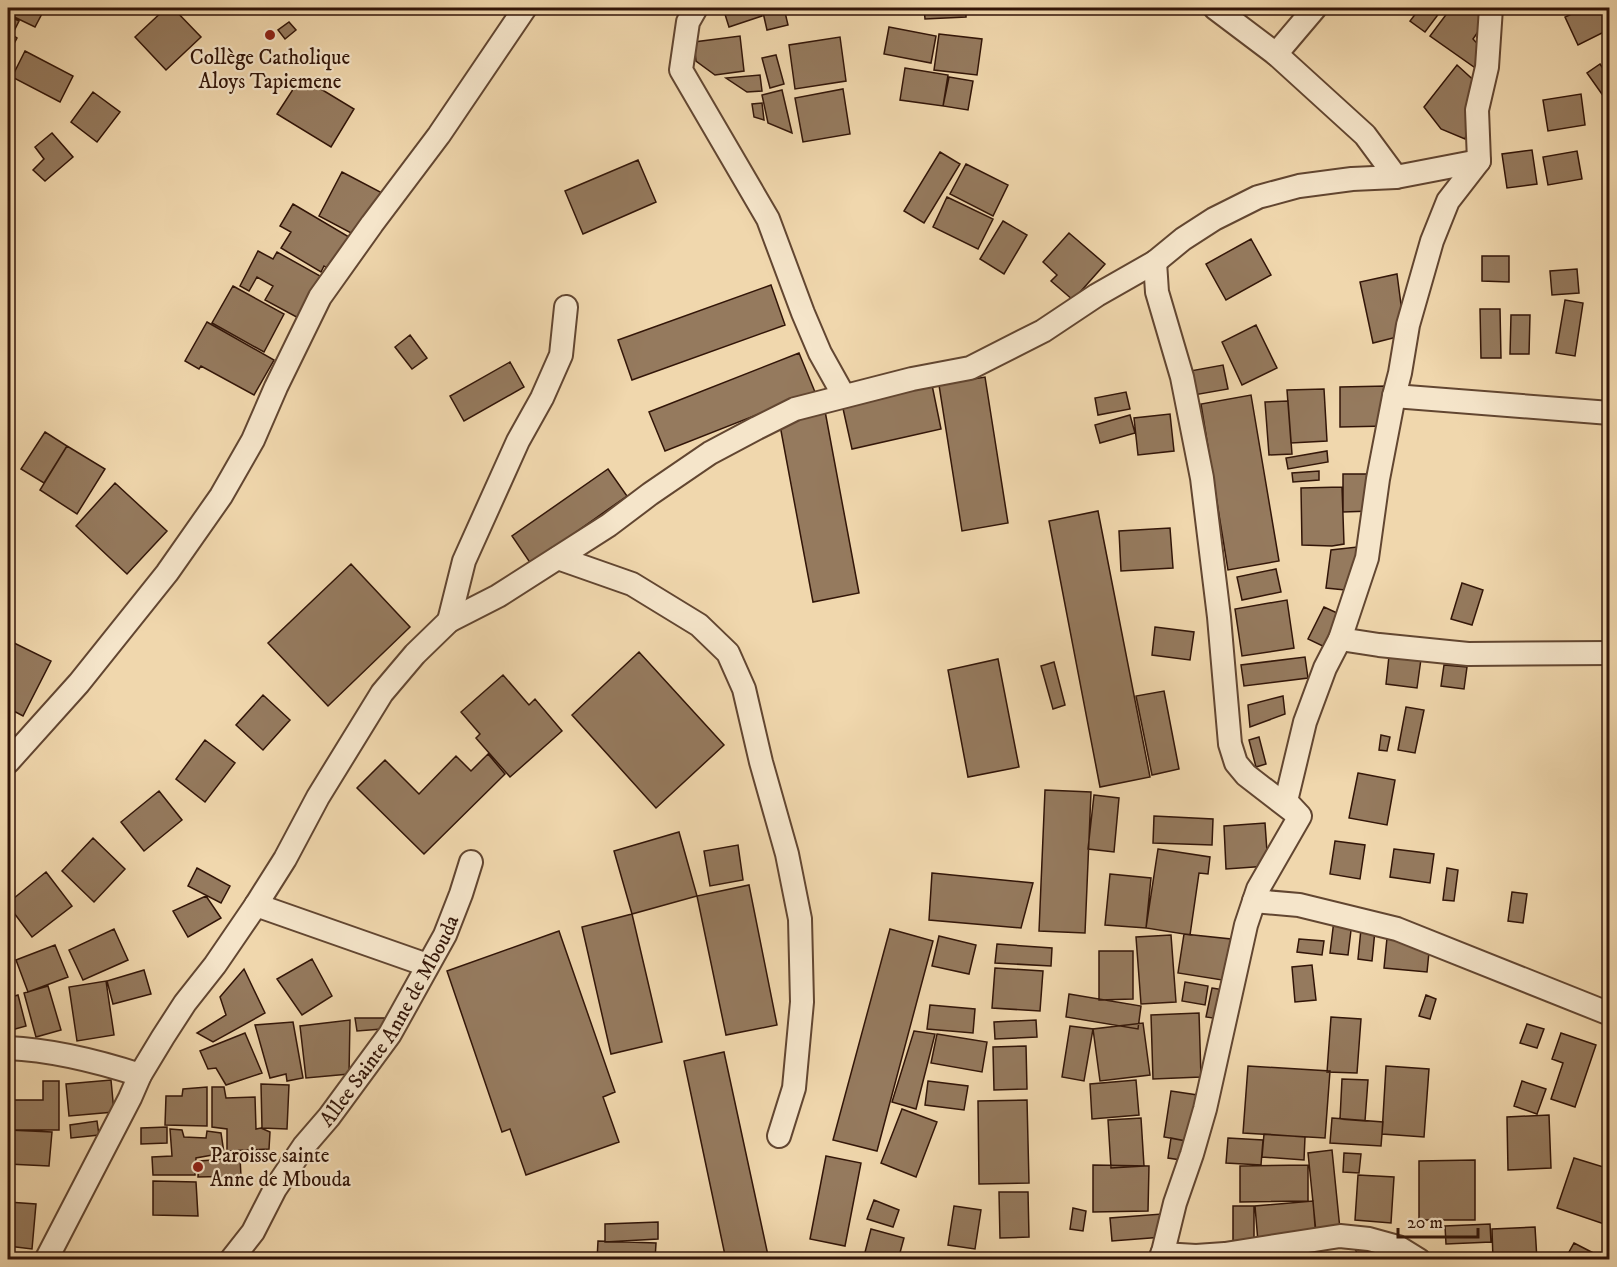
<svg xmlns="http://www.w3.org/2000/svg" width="1617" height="1267" font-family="'IM FELL DW Pica',serif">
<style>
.building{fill:#957a5e;stroke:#321508;stroke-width:1.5}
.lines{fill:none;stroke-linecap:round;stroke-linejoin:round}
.street-casing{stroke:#624631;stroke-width:26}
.street{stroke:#f5e5ca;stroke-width:22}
.poi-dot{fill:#8f2418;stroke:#f5e5ca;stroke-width:2}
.labels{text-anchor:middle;stroke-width:4.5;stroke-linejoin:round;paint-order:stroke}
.poi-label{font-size:21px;fill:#321508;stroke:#f5e5ca}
.street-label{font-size:21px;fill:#321508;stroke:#f5e5ca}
</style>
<rect width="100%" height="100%" fill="#f0d7ad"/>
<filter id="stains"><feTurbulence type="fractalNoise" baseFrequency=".00333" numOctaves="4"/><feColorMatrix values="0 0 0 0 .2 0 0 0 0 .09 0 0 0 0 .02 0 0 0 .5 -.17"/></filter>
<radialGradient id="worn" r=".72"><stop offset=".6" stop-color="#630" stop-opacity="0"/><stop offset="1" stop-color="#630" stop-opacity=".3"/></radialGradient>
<path class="building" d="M8,8h37l-10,19 -27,-13z
M166,8h7l28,29 -35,33 -31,-33z
M723,8h36l3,8 -33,11z
M762,8h22l4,17 -21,5z
M924,8h42v9l-41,2z
M1420,8h23l-18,24 -15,-11z
M1451,8h19l17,11 -14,20 13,14 -12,14 -44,-31z
M1585,8h20l5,8v13l-32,16 -13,-28z
M9,16l10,5 -5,10 -6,-3v-9z
M289,22l7,8 -11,9 -7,-9z
M889,27l47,9 -5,27 -47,-9z
M8,32l9,6 -9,17z
M939,34l43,5 -5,36 -43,-5z
M740,36l4,35 -29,4 -19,-14 -2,-19z
M840,37l6,44 -51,8 -6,-44z
M25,51l48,25 -13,26 -48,-25z
M776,55l8,29 -14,4 -8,-30z
M1600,64l10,15v15l-6,3 -17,-24z
M1457,65l23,21 -15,53 -24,-10 -17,-22z
M905,68l43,7 -5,31 -43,-6z
M760,75l2,16 -15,1 -21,-14z
M301,77l53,32 -23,38 -54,-33z
M949,77l24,4 -5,29 -25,-4z
M843,89l7,45 -47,8 -8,-44z
M782,90l10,43 -24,-10 -6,-28z
M93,92l27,20 -23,30 -26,-20z
M1581,94l4,31 -37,6 -5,-31z
M762,103l2,17 -10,-3 -2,-13z
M52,133l21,24 -28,24 -12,-11 11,-11 -9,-12z
M1532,150l5,34 -30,4 -5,-34z
M1577,151l5,28 -34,6 -5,-28z
M940,152l20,12 -36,59 -20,-12z
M638,160l18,42 -73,32 -18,-43z
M966,164l42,21 -15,31 -43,-22z
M342,172l44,23 -18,47 -49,-26z
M947,197l46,22 -15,30 -45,-22z
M293,204l56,33 -19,33 -6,-4 -3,6 -40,-24 10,-16 -11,-6z
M1003,221l24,14 -23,39 -24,-15z
M1069,233l36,31 -32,36 -22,-19 6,-6 -14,-13z
M1251,239l20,36 -45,25 -20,-36z
M258,251l15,8 4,-7 61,34 -23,41 -50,-27 8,-14 -16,-9 -8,14 -9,-5z
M1482,256h27v26l-27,-1z
M1577,269l2,24 -27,2 -2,-24z
M1397,274l8,61 -32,8 -13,-61z
M771,285l14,40 -153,55 -14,-40z
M233,286l51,28 -20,38 -52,-29z
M1565,300l18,3 -8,53 -19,-3z
M1480,309h20l1,49h-20z
M1511,315h19l-1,39h-19z
M207,322l67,38 -20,35 -53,-29 -2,3 -14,-8z
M1256,325l21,43 -35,17 -20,-43z
M410,335l17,23 -15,11 -17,-22z
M799,353l16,39 -150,59 -16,-39z
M510,362l14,25 -60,34 -14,-25z
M1223,365l5,24 -34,6 -4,-24z
M985,377l23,146 -46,8 -23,-146z
M932,385l9,44 -89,20 -10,-45z
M1387,386v40l-47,1v-40z
M1324,389l3,52 -36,2 -4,-53z
M1126,392l4,17 -32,6 -3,-17z
M1251,395l28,166 -51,9 -27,-166z
M1288,401l4,53 -23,1 -4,-53z
M825,411l34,182 -46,9 -34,-182z
M1170,414l4,37 -36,4 -4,-37z
M1130,415l5,18 -35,10 -5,-18z
M45,432l22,14 -23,37 -23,-14z
M67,446l38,23 -28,45 -37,-24z
M1327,451l1,11 -40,7 -2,-11z
M608,469l19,27 -96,68 -19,-28z
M1319,471v9l-26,2 -1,-9z
M1343,474h35l-6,37 -29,1z
M115,483l52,48 -40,43 -51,-48z
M1342,487l2,57 -12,2 -30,-1 -1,-57z
M1098,511l52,266 -50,10 -51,-266z
M1170,528l3,40 -52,3 -2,-40z
M1366,546l-11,45 -29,-3 5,-38z
M351,564l59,63 -82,79 -60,-63z
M1276,569l5,23 -39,8 -5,-23z
M1462,583l21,7 -11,35 -21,-6z
M1287,600l7,48 -52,8 -7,-47z
M1324,607l22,10 -15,33 -23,-11z
M1155,627l39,5 -4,28 -38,-5z
M8,640l43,21 -28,55 -15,-8z
M639,652l85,93 -68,63 -84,-93z
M1389,656l32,3 -4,29 -31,-4z
M1305,657l3,21 -64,8 -3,-21z
M998,659l21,108 -51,10 -20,-107z
M1054,662l11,43 -12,4 -12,-43z
M1444,665l23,2 -3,22 -23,-3z
M503,675l26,30 6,-6 27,32 -52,46 -34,-39 4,-4 -19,-22z
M1164,691l15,78 -27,6 -16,-79z
M263,695l27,25 -27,30 -27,-25z
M1283,696l2,18 -35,13 -2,-22z
M1406,707l18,3 -9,43 -17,-3z
M1381,735l9,2 -3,14 -8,-1z
M1259,737l7,27 -10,3 -7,-27z
M205,740l30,23 -30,39 -29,-23z
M488,754l17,20 -81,80 -67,-66 28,-28 34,34 37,-38 15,15z
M1358,773l37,7 -8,45 -38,-7z
M1045,790l46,2 -6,141 -46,-2z
M159,791l23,29 -38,31 -23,-29z
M1094,795l25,3 -5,54 -26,-3z
M1154,816l59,3 -1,26 -59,-2z
M1265,823l3,43 -42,3 -2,-43z
M679,832l18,64 -65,18 -18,-63z
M93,838l32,31 -31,33 -32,-31z
M1335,841l30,4 -5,34 -30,-5z
M738,845l5,35 -33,6 -6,-35z
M1158,849l52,8 -2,17 -9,-1 -9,62 -44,-7z
M1394,849l40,5 -4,29 -40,-6z
M197,868l33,18 -9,17 -33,-17z
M1447,868l11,2 -4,31 -11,-1z
M46,872l26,34 -40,31 -24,-32v-2z
M932,873l101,10 -12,45 -92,-8z
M1110,874l41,4 -5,50 -41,-3z
M749,885l28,140 -51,10 -29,-139z
M1512,892l15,2 -4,29 -15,-2z
M206,896l15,22 -33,19 -15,-26z
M632,914l30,128 -51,12 -29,-127z
M1362,919l14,1 -4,41 -14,-2z
M1334,920l18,2 -4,33 -18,-2z
M1388,928l43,4 -4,40 -43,-4z
M114,929l14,31 -45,20 -14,-30z
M890,929l43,12 -56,210 -44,-11z
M559,931l56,161 -12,5 16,45 -93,33 -16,-46 -8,3 -55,-161z
M1184,934l47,5 -9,41 -44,-7z
M1171,935l5,67 -35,2 -5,-67z
M939,936l37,9 -7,29 -37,-8z
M1299,939l25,2 -2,14 -25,-3z
M997,944l55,4 -1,18 -56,-3z
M55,945l13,32 -40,15 -12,-32z
M1099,951h34v48l-34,1z
M312,959l20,37 -30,19 -25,-36z
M1312,965l4,35 -21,2 -3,-35z
M995,968l48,3 -3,40 -48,-3z
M244,969l21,44 -52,29 -16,-9 29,-18 -6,-18z
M144,970l7,24 -38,10 -6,-23z
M106,981l8,54 -37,6 -8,-54z
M1185,982l23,4 -3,19 -23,-4z
M48,986l13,44 -25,7 -12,-44z
M1212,988l25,4 -5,29 -26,-4z
M1069,994l72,12 -3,23 -72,-12z
M18,995l8,31 -18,5v-33z
M1426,995l10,4 -6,20 -11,-3z
M930,1005l45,4 -2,24 -46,-4z
M1199,1013l2,64 -48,2 -2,-64z
M1331,1017l30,2 -4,54 -30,-1z
M355,1018h33l-6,11 -25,2z
M350,1020l-1,54 -43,4 -6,-52z
M1036,1020l1,17 -42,2 -1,-17z
M293,1022l10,56 -16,3 -1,-7 -16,4 -15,-53z
M1143,1023l7,52 -50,6 -7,-52z
M1527,1024l17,5 -7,19 -17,-5z
M1070,1026l23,3 -9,52 -22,-4z
M914,1031l21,3 -19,75 -24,-7z
M245,1033l17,40 -36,12 -10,-17 -8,1 -8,-18z
M1561,1033l35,12 -21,62 -24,-8 12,-36 -11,-4z
M937,1034l50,8 -5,30 -51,-9z
M1026,1046l1,43 -33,1 -1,-43z
M724,1052l45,208h-43l-42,-199z
M8,1061l6,32 -6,1z
M1248,1066l82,5 -5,67 -82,-5z
M1386,1066l43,3 -5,68 -42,-3z
M1342,1079l26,1 -3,41 -25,-2z
M111,1080l3,32 -45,4 -3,-32z
M1136,1080l3,35 -47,4 -2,-35z
M43,1081h16v49h-48v-30h32z
M928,1081l40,5 -4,24 -39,-5z
M1522,1081l24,8 -9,25 -23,-8z
M261,1084l28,1 -2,44 -25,-1z
M207,1087v39l-42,-1 1,-29h16l1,-7z
M212,1087h12l2,11 29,-1 1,32 5,-1 9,4 -1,17 -42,2v-22l-15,-2z
M1171,1091l33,5 -7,47 -33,-6z
M1027,1100l2,83 -50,1 -1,-83z
M902,1109l35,13 -21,55 -35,-14z
M1549,1115l2,53 -43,2 -1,-53z
M1141,1118l3,48 -33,2 -3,-48z
M1332,1118l51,4 -2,24 -51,-3z
M97,1121l2,14 -28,3 -1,-13z
M167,1127v16l-26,1v-16z
M170,1129l12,1 2,7 22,1 1,-7 14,2 3,20 -28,5 -1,17h-42l-1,-18 20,-1z
M8,1130l44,2 -3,34 -41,-2z
M1264,1134l41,3 -1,23 -42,-3z
M1171,1138l26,5 -3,19 -26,-4z
M1228,1138l35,2 -2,25 -35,-2z
M1332,1150l8,79 -24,3 -8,-79z
M1344,1153l17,1 -2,19 -16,-1z
M826,1156l35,7 -16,83 -35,-7z
M240,1158l1,18 -43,1 1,-16z
M1574,1158l36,11v57l-53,-18z
M1475,1160v60h-56v-59z
M1093,1165l56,1 -1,45 -55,1z
M1308,1165v36l-68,1v-36z
M1358,1175l36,2 -3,46 -36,-3z
M153,1181l43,1 2,34 -45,-1z
M999,1192h29l1,45 -29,1z
M874,1200l25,10 -6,17 -26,-8z
M1313,1201l3,37 -58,4 -3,-36z
M8,1202l28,2 -4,45 -24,-3z
M954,1206l27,4 -6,39 -27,-4z
M1233,1206h21v38h-21z
M1073,1208l13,3 -3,20 -13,-2z
M1162,1214l1,23 -51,4 -2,-23z
M658,1222v17l-53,3v-18z
M1490,1224l1,18 -45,2 -1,-18z
M1535,1227l2,33h-44l-1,-31z
M871,1229l33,9 -6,22h-35z
M598,1241l58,2 -1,17h-58z
M1574,1243l33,17h-24l-14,-8z
M1370,1247l4,13h-15l-4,-12z
M655,1253l54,4v3h-54z"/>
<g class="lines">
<g class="street-casing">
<g id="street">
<path d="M696,8l-8,14 -7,48 87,149 35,94 17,40 24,43"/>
<path d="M1215,8l61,46 89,81 31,42"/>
<path d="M1276,54l39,-46"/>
<path d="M1155,262l2,30 25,85 20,101 17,139 11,127 6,19 10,12 48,37"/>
<path d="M1394,396l216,17"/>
<path d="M558,558l74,26 67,41 29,28 16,36 17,73 26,92 13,65 2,83 -8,86 -15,48"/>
<path d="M449,621l15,-60 54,-120 24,-43 19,-43 5,-48"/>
<path d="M1340,639l39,6 89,9 142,-1"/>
<path d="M8,762l71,-79 88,-110 54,-77 32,-56 23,-53 44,-90 52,-73 67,-89 86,-127"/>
<path d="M1254,901l45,4 98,24 213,85"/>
<path d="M256,905l171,60"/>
<path d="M8,1048c45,2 89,13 132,27"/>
<path d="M1162,1254l34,2 29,-2 115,-18 29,3 29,8 21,13"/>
<path d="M46,1260l84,-162 10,-23 23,-38 22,-34 30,-38 41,-60 29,-46 33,-62 64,-104 33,-39 34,-33 49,-25 111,-71 41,-31 60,-41 47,-25 38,-19 117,-30 58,-11 73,-37 54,-36 58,-33 28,-23 31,-20 44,-22 41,-11 53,-7 44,-2 83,-16"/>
<path id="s1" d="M231,1260l22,-28 22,-43 29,-43 25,-29 61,-83 55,-99 16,-41 10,-32"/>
<path d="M1161,1260l14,-57 17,-49 13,-45 41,-184 12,-36 42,-73 -14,-15 19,-79 20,-54 15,-29 27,-81 11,-79 16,-83 6,-23 8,-48 24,-84 16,-40 31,-40 -2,-51 10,-43 4,-59"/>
</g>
</g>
<use href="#street" class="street"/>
</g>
<g class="poi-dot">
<circle cx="270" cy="35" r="6"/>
<circle cx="198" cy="1167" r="6"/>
</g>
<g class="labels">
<g class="poi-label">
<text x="270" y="64">Collège Catholique<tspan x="270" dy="24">Aloys Tapiemene</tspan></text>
<text x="210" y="1162" text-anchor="start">Paroisse sainte<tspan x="210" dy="24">Anne de Mbouda</tspan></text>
</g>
<g class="street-label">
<text dy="7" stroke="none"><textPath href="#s1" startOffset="288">Allee Sainte Anne de Mbouda</textPath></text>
</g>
</g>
<rect width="1617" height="1267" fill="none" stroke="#f0d7ad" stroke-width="30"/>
<rect x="9" y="9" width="1599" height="1249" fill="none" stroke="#321508" stroke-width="3"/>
<rect x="15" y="15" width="1587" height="1237" fill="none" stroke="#321508" stroke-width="1.5"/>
<path d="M1398 1228v9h80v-9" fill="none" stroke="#321508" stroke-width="3"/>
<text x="1407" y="1228" font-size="18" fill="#321508" stroke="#f5e5ca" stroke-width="4.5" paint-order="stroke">20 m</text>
<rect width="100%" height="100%" filter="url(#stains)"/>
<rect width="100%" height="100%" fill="url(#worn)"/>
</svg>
